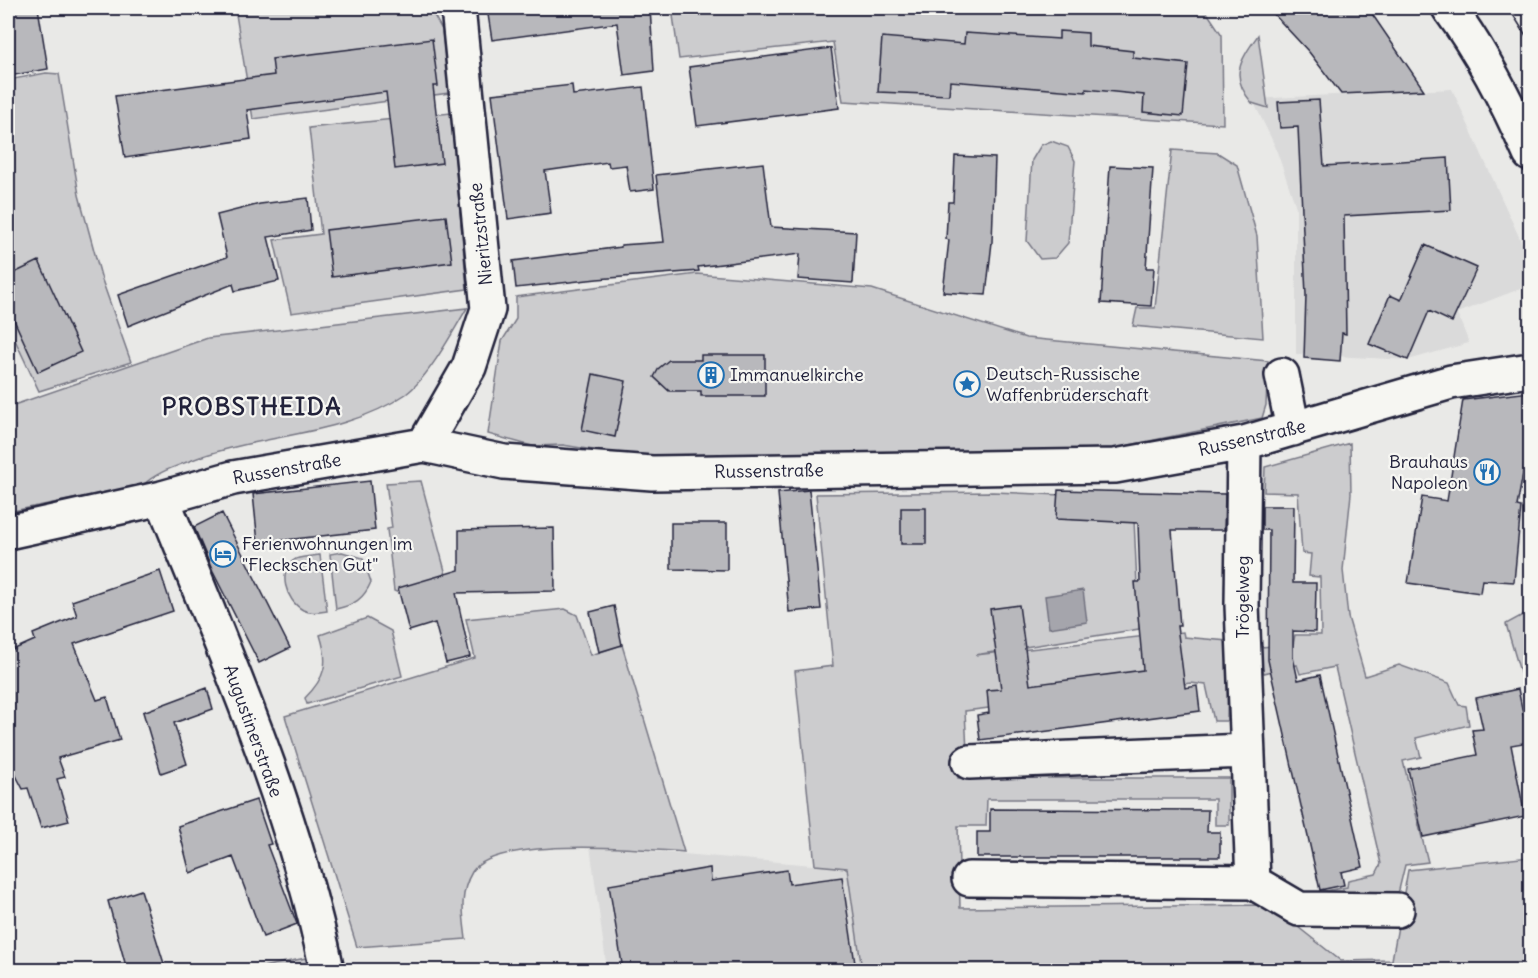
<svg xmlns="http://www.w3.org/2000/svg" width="1538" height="978" font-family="Delius,sans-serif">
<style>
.built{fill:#dadada}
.green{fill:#ccccce;stroke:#777784;stroke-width:1.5}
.water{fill:#a5a5ac;stroke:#71717f;stroke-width:1.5}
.building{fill:#b8b8bc;stroke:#22223b;stroke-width:1.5}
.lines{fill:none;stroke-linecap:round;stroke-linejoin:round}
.minor-casing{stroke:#22223b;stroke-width:38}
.major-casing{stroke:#22223b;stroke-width:38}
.minor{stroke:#f6f6f2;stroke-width:33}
.major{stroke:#f6f6f2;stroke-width:33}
.tram{stroke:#22223b;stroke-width:1.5}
.labels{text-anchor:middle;stroke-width:4.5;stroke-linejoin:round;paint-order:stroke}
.street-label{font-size:18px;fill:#22223b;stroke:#f6f6f2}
.poi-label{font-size:18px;fill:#22223b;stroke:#f6f6f2;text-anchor:start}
.district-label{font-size:24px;font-weight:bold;letter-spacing:1.5px;fill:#22223b;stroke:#f6f6f2}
</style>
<rect width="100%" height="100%" fill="#e9e9e7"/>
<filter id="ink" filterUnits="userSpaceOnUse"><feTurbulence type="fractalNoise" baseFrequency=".0167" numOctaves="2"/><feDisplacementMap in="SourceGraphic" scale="12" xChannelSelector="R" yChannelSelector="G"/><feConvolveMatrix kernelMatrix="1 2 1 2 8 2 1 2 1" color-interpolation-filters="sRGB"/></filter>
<g filter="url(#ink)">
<path class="built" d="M1452,89l78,172v24l-73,28 12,30 -61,17 -112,-6v-147l-21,-61 -23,-47z
M590,846l257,22 15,102h-255z"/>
<path class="green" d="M235,8h195l12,22 7,63 -196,26z
M672,8h532l18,27 1,89 -380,-23 -10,-59 -154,17z
M1258,35l10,73 -16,-5c-23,-27 -12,-42 6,-68z
M46,73l13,1 20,121 23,85 29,82 -92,29 -31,-66v-245z
M451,113l16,176 -176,24 -17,-73 47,-6 -12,-106z
M1051,141l17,6 7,14 -7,82 -13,15 -15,1 -13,-18 5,-81 9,-15z
M1172,150l46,3 19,12 20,71 6,102 -130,-12 4,-18h18z
M697,274l175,15 154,49 242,23 -2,44 -4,13 -147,30 -449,14 -103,-17 -31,1 -44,-12 14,-93 14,-22v-22z
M467,308c-14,24 -39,70 -61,86 -64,44 -149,39 -219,68 -16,6 -31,11 -44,23l-135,27v-105l200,-69z
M1350,443l1,51 -8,76 5,47 17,59 34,-11 50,18 10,22 7,1 3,19 -53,13 5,19 -18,4 25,101 -23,3 -8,33 -79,-1 2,-5 27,-5 1,-7 28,-6 5,-10 -46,-197 -35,7 -3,-9 -33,8 -5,-15 1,-11 33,-2 2,-10h26l-1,-58 -11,-1 2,-22 -9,-1 -4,-60 -34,-1 1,-25z
M421,481l36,135 -63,-25 -7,-62 5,-1 -6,-45z
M993,492l140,6 6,131 -164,26 208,-23 1,5 44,4 -1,80h-13l-8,-36 -15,-2 -226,28 2,41 -10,1 1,25h271v47h-14v-26h-228l-1,27h-28l2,82 310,-3 71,56 51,-1 16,-90 122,-13v113h-668l-15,-102 -32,-3 -20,-194 38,-5 -17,-172z
M342,552l21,6 8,24c-7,17 -17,23 -35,27l-6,-55z
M320,555l7,56c-8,1 -16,3 -24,-1 -17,-9 -27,-40 -7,-51 7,-3 16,-3 24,-4z
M565,609l12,6 14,40 31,-10 62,207c-40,-3 -190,-16 -212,20 -13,22 -9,43 -6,67l-109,8 -72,-231 190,-58 -9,-39z
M1530,611v95l-24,-82z
M367,618l24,13 11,45 -95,28 -2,-6c21,-21 24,-35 15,-63z
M306,958l2,12h-60z"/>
<path class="water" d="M1083,590l4,32 -38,6 -4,-32z"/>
<path class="building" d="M8,8h30l10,61 -40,7z
M487,8h163l4,63 -30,4 -7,-52 -125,17z
M1268,8h100l56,82 -83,4 -32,-42z
M1059,31l29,2v13l45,5v7l55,6 -5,52 -40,-4 1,-17 -58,-6v3l-136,-11 -1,14 -71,-3 4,-55 82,7 1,-11 94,6z
M432,39l6,47h-5l9,77 -47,6 -9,-77 -139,18 4,29 -126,19 -10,-62 159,-21 -2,-16z
M831,48l8,60 -142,18 -8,-59z
M572,85l1,10 70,-8 11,102 -24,3 -4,-27 -17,2 -1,-5 -63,9 6,42 -43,6 -16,-125z
M1319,100l5,66 124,-8 3,52 -107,6 2,118 -4,-1 -2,28 -36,-3 2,-63 -8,-168 -18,1 -2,-26z
M955,156l40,2 -3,84 -6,53 -43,-3 6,-52 -3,-1 2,-37h5z
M763,163l8,64 85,5 -3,51 -55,-4 2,-25 -102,13 1,4 -102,8 -81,9 -3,-27 108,-14v-2l43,-3 -8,-67z
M1110,166l43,2 -7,100h8l-3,38 -50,-3z
M308,198l3,32 -43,7 11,44 -44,10 -2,-7 -105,42 -10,-31 109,-38 -10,-42 43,-11z
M446,216l6,46 -120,15 -6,-47z
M1425,245l52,23 -25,54 -23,-11 -21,49 -39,-16 21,-49 11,5z
M39,261l42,91 -43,20 -30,-65v-31z
M701,355h64v41h-64v-5h-32l-15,-14 5,-9 10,-8h32z
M593,374l33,7 -11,56 -33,-7z
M1530,392v44l-13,70 4,1 -7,75 -32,-2 -2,13 -72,-10 14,-86 25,4 16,-101z
M370,481l5,49 -117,13 -5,-49z
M809,490l12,119 -32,3 -11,-119z
M1058,490l167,4 -1,36h-52l8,96h-3l8,62 12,-2 3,25 -220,29 -3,-25 12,-2 -2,-23 14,-1 -11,-80 29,-4 11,80 113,-15 -8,-88h5l-2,-59 -82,-4z
M1262,506h32l-1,77h23l-1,49 -22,-1v26l5,23 22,-5 43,192 -22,5 3,13 -24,5 -52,-230 1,-130h-7z
M901,508h25v36h-25z
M222,513l68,135 -31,15 -46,-91 -19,-45z
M671,523h56v47l-56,-1z
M554,528l1,63 -99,2 14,64 -24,6 -11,-40 -26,8 -11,-43 61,-18v-40z
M160,571l13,40 -99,33 23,56 10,-3 13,43 -62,18 7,19 -8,2 12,42 -28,7 -13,-40 -5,1 -15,-29v-108l27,-12 -2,-6 44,-18 -5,-15z
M614,606l8,39 -23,7 -9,-40z
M207,688l6,21 -39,14 13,41 -26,9 -18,-61z
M1518,689l11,53 -18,3 14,71 -102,21 -15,-68 69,-14 -5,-25 11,-1 -7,-31z
M256,800l15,44 -4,1 30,79 -34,13 -30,-80 -43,16 -12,-47z
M990,809l218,1 -1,22h13v25h-243v-25h13z
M710,868l1,13 76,-11 2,14 53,-7 14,93h-233l-14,-85z
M141,890l25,80h-39l-19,-69z"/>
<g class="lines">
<g class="minor-casing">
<path id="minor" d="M1282,375l11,54
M1244,443l-2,162 11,277 46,27 98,1
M424,445l45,-78 19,-58 -30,-301
M162,498c62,153 132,310 165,472
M8,532l154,-34 71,-20 191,-33 80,17 148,11 463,-7 129,-23 207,-61 79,-12
M969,762l277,-11
M969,879l284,3"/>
</g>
<g class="major-casing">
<path id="major" d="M1449,8c33,45 59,95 81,146"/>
</g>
<use href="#minor" class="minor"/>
<use href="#major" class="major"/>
<path class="tram" d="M1509,8l21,34"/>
</g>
</g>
<defs>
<g id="building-ring" transform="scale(1.35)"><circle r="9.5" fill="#f6f6f2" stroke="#1f6fb2" stroke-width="1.5"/><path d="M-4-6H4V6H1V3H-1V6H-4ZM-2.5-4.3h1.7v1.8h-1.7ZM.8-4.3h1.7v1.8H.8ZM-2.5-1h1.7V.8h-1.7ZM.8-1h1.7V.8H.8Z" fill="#1f6fb2"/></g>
<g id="sight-ring" transform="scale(1.35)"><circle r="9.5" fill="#f6f6f2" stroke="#1f6fb2" stroke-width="1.5"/><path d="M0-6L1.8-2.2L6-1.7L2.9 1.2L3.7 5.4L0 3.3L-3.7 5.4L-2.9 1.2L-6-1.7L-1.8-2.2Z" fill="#1f6fb2"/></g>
<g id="restaurant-ring" transform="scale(1.35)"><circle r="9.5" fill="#f6f6f2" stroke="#1f6fb2" stroke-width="1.5"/><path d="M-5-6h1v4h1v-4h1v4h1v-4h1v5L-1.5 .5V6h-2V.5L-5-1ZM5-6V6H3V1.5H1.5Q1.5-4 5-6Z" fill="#1f6fb2"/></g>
<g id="hotel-ring" transform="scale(1.35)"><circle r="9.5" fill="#f6f6f2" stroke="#1f6fb2" stroke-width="1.5"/><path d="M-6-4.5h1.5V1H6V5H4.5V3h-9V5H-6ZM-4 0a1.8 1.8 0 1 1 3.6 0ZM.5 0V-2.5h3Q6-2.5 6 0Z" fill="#1f6fb2"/></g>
</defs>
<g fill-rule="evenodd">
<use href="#building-ring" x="711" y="375"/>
<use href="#sight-ring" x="967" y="384"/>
<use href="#restaurant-ring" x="1487" y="472"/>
<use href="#hotel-ring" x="223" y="554"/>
</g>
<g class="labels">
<g class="street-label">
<text transform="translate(481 234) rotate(-96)" y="6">Nieritzstraße</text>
<text transform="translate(1252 438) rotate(-13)" y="6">Russenstraße</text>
<text transform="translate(287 469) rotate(-10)" y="6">Russenstraße</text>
<text transform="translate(769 471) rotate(-1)" y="6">Russenstraße</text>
<text transform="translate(1243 597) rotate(-90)" y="6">Trögelweg</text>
<text transform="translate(253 731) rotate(70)" y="6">Augustinerstraße</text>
</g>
<g class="poi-label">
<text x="986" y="380">Deutsch-Russische<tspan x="986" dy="21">Waffenbrüderschaft</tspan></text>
<text x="730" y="381">Immanuelkirche</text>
<text x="1468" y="468" text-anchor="end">Brauhaus<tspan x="1468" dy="21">Napoleon</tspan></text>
<text x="242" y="550">Ferienwohnungen im<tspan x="242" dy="21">"Fleckschen Gut"</tspan></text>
</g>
<g class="district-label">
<text x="252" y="415">PROBSTHEIDA</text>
</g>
</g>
<rect width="1538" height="978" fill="none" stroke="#f6f6f2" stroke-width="30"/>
<rect x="15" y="15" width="1508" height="948" fill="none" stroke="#22223b" stroke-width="2" filter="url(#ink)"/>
</svg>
